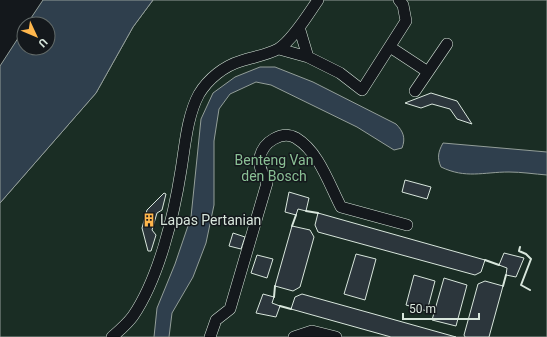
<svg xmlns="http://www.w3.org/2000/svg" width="547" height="337" font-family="Roboto,sans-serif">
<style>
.green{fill:#1a2d24;stroke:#939e99}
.water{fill:#2f3f4d;stroke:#939e99}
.building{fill:#2c363c;stroke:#d8e6dc}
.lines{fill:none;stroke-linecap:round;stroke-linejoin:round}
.minor-casing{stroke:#d8e6dc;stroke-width:12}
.minor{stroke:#14181c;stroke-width:11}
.wall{stroke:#d8e6dc;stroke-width:2}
.labels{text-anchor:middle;stroke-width:3;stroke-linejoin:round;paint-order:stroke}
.park-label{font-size:14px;fill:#8ac095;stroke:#14181c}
.poi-label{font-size:14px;fill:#d8e6dc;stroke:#14181c;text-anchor:start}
</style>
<rect width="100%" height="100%" fill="#14181c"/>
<path class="green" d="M153,0h394v337h-547v-134l96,-110 37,-66z"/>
<path class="water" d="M43,0h110l-20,27 -37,66 -96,110v-137l24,-37v19h24v-24h-21z
M260,67h15l38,15 83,42c7,7 10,14 6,24l-8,2 -37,-23 -86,-42 -15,-3 -26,12 -11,15 -5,32v64l-8,38 -13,34 -21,36 -3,24h-15l3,-29 18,-44 16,-47 10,-98 12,-26 22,-16z
M443,143l104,9v23c-13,-1 -25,-3 -38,-3 -26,0 -43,7 -68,-5 -4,-9 -3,-15 2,-24z"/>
<path class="building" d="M431,93l26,8 15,23 -15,-5 -7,-10 -18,-5 -11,4 -16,-5z
M405,180l26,7 -4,12 -25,-7z
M289,192l20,6 -3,13 -8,-2 -2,6 -11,-3z
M164,193l2,1 -4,16 -5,3 -5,17 4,5 -5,16h-3l-6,-23 5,-18z
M318,213l167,47 -4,12 -6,3 -157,-43 -3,-7z
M292,226l18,4 4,7 -14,50 -7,4 -18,-5z
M233,233l12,4 -4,12 -12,-3z
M504,253l20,5 -8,19 -10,-2 1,-7 -8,-3z
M356,254l20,5 -11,41 -21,-6z
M257,255l16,4 -6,19 -16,-5z
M414,275l21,6 -8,30 -21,-6z
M444,278l23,7 -11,41 -24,-6z
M485,281l18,5 -14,51h-24l-1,-2 14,-51z
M263,294l11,3 -2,6 8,3 -4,11 -20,-4z
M302,294l79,22 75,21h-65l-100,-28 4,-12z"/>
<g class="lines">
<g class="minor-casing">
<path id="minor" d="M299,27l9,30 32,16 22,17 44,-69 -3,-16 -4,-5
M390,47l38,25
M279,49l29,8
M415,91l32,-47
M112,337c7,-6 16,-14 21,-21 26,-38 41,-101 48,-146 4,-24 6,-54 18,-76 9,-15 25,-28 42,-33 12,-4 26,-6 37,-12 14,-8 31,-36 40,-49
M210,337l6,-17 14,-11 37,-126c-4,-8 -9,-17 -7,-26 3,-15 22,-27 36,-19 23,14 33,46 45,69l66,18
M294,337l18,-6 24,6"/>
</g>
<use href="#minor" class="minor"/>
<path class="wall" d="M306,211l12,2
M292,226l4,-11
M520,247l-1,4 7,3 5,5 -10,26 9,5
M485,260l14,5
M503,286l3,-11
M274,297l1,-11
M280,306l11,3"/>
</g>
<defs>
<g id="building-bare" transform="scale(1.08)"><path d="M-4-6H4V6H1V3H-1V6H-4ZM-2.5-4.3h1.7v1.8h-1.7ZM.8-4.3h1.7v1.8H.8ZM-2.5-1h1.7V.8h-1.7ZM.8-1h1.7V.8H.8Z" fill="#ffb74d" stroke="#14181c" stroke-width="2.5" paint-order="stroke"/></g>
</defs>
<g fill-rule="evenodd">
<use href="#building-bare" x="149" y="220"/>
</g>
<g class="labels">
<g class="park-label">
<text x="274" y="165">Benteng Van<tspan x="274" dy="16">den Bosch</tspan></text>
</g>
<g class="poi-label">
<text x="160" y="225">Lapas Pertanian</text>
</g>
</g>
<g transform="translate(36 36) rotate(134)"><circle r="19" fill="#14181c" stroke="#626a69"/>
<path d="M0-3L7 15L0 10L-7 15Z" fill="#ffb74d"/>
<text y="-6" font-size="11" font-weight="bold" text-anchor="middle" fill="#d8e6dc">U</text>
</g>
<path d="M403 313v6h76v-6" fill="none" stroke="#d8e6dc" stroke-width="2"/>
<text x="409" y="313" font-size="12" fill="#d8e6dc" stroke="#14181c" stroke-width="3" paint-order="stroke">50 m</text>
</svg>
